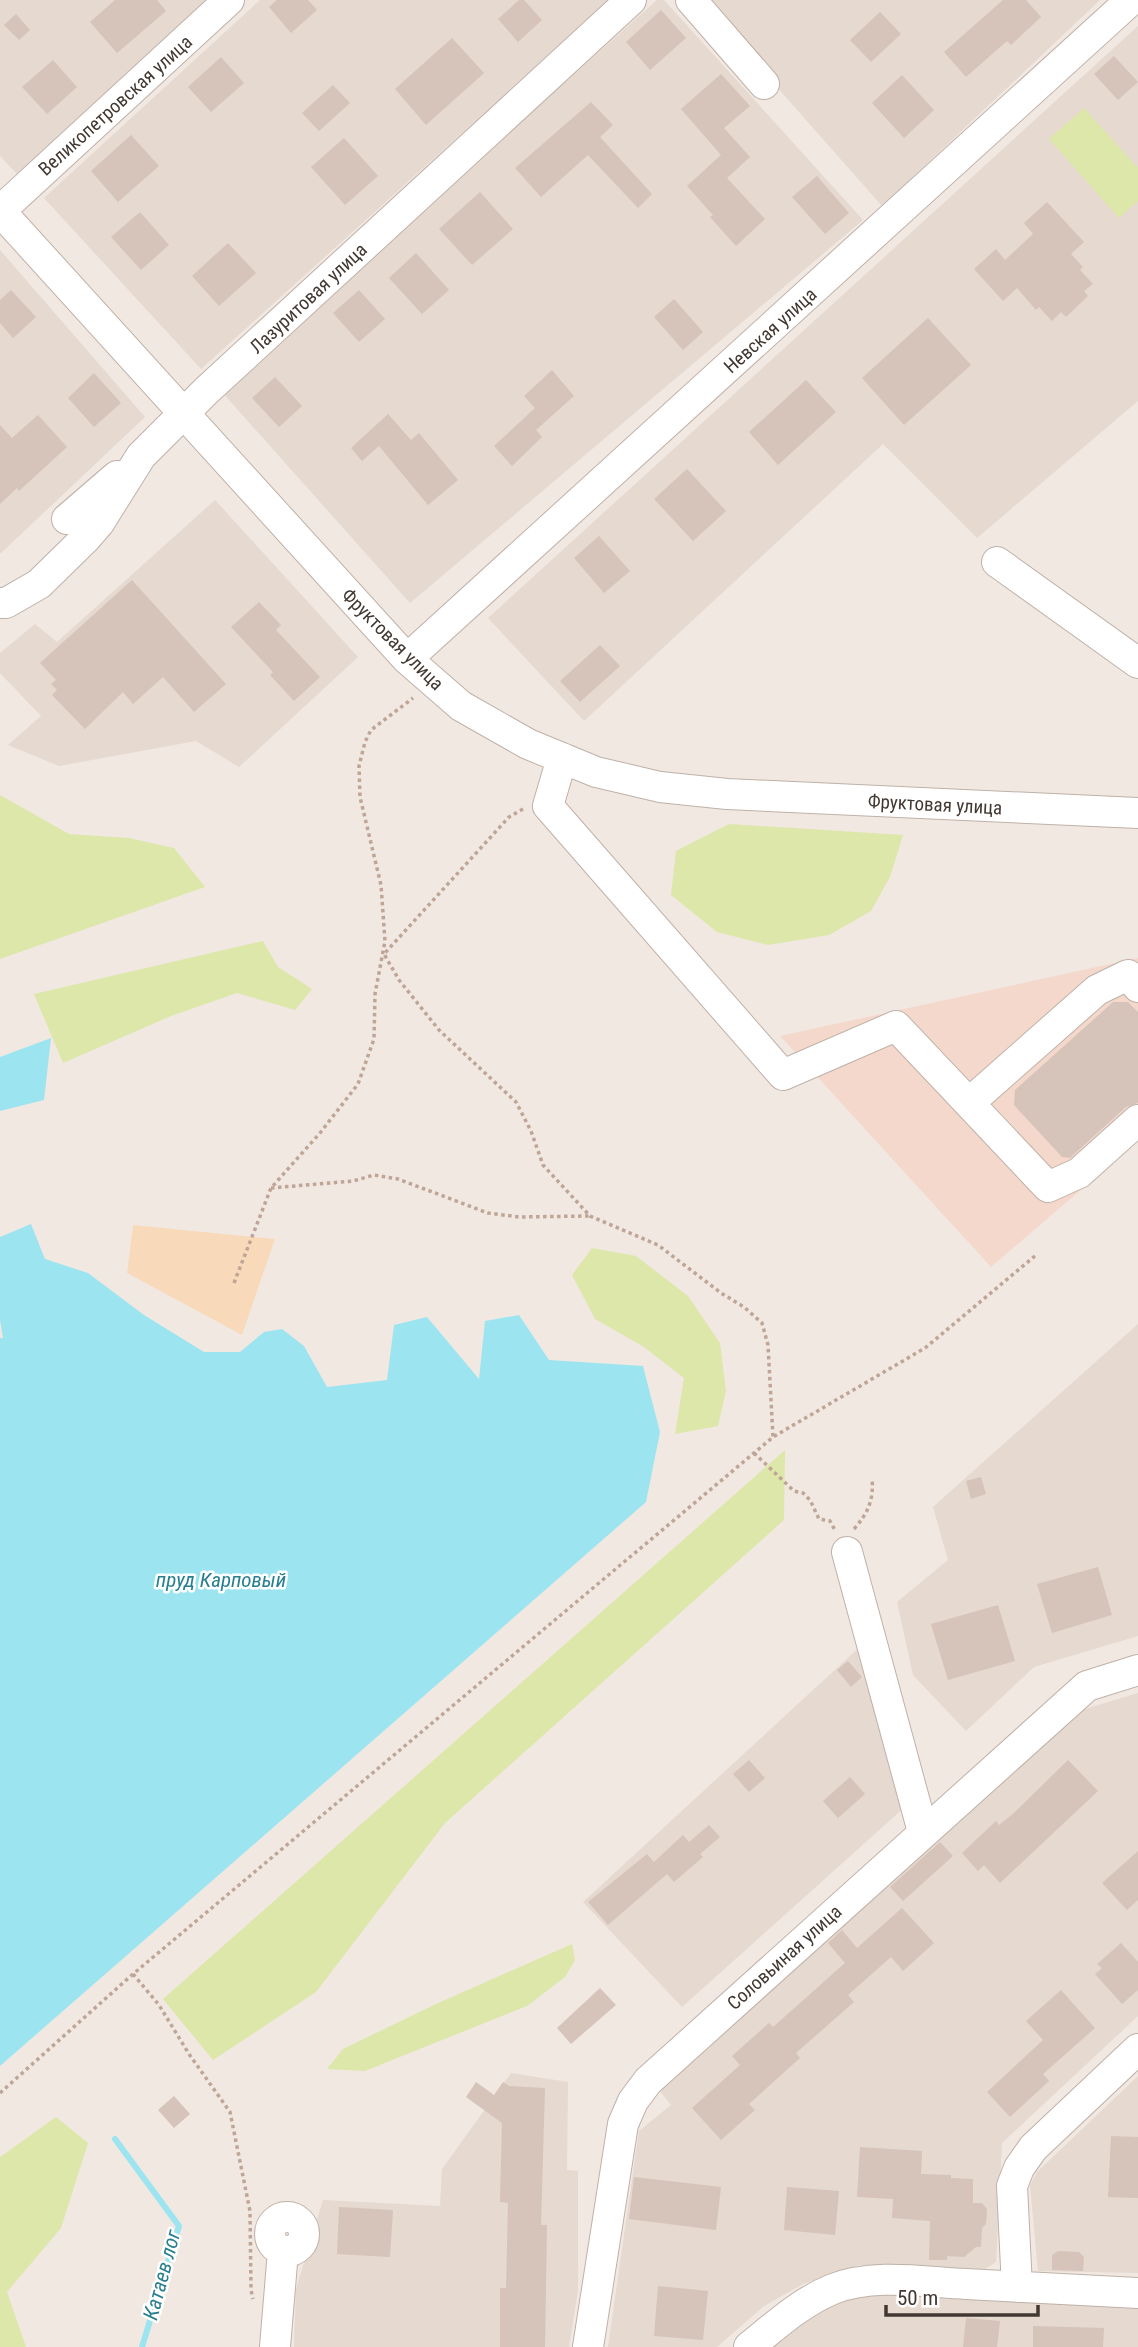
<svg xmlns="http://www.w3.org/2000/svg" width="1138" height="2347" font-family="'Roboto Condensed',sans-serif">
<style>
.residential{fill:#e5d9d0}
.commercial{fill:#f4d8cb}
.green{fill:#dce7a9}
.sand{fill:#f8dabb}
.water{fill:#9ce5f0}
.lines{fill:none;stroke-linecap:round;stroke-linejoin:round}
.stream{stroke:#9ce5f0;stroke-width:6}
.building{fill:#d6c3ba}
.minor-casing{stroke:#bfb1a8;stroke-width:32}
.path{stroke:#bea596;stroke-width:3.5;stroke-dasharray:3.5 3.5;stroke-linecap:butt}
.minor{stroke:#fff;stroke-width:30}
.labels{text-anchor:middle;stroke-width:5;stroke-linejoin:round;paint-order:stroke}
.street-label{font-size:19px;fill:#423832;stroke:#fff}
.water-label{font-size:21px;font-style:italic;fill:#277f8f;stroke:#fff}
</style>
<rect width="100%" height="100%" fill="#f1e8e2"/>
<path class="residential" d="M0,0h206l-188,175 -18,-19z
M260,0h349l-408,369 -157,-171z
M657,0h7l199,220 -453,383 -189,-212z
M700,0h400l-218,206z
M1138,26v375l-161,137 -94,-94 -299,277 -96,-103z
M0,250l145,167 -145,137z
M215,500l143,157 -119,110 -43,-26 -137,25 -51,-21 33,-29 -41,-43v-20l35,-29 22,18z
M1138,1324v312l-104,31 -68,64 -53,-56 -16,-73 51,-42 -15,-53z
M863,1644l43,162 -224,201 -99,-105z
M1138,1693v323l-136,127 -6,119 -11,7 -126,-4 -56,19 -39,22 -47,41h-109l31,-216 32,-26 -11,-14 415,-379z
M511,2073l57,9 -1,88 11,1v119l-9,57h-275l2,-58 27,-89 117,6 2,-37z
M1138,2076v197l-100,-2 -8,-86 7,-13z
M848,2292l290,12v43h-364l27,-22z"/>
<path class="commercial" d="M1138,958v183l-147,126 -211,-231z"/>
<path class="green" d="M1084,108l54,60v33l-19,17 -70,-79z
M0,795l69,39 60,4 45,10 31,39 -205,72z
M729,824l174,11 -13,42 -19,34 -42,24 -61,10 -51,-13 -46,-37 5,-44z
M263,941l15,26 34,22 -17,21 -58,-17 -66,23 -108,47 -29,-69z
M592,1248l44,8 52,40 32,47 6,48 -8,35 -43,8 9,-56 -40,-31 -49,-28 -23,-44z
M785,1450l-1,70 -339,303 -129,169 -103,68 -50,-61z
M572,1944l3,16 -10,17 -38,29 -162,65 -38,-2 16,-20 93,-45z
M56,2117l32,26 -27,85 -54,64 19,55h-26v-190z"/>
<path class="sand" d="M133,1225l142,14 -33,96 -115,-62z"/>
<path class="water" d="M51,1038l-7,62 -44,11v-54z
M31,1224l14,35 43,14 56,42 60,37h36l24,-20 18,-3 22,17 23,41 60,-7 7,-55 33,-8 52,62 6,-58 34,-6 30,45 94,6 17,66 -14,70 -646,564v-728h3l-3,-18v-83z"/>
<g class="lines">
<path class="stream" d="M115,2139l64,87 -37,121"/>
</g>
<path class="building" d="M115,0h42l9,11 -49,42 -27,-31z
M277,0h31l9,10 -26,23 -22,-26z
M519,0h5l18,20 -24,22 -20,-23z
M1003,0h23l15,17 -30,28 -4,-4 -41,36 -22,-25z
M661,10l25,28 -36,32 -24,-28z
M880,12l21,22 -30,28 -21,-22z
M16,14l14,16 -11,10 -15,-15z
M452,38l32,35 -58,52 -31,-36z
M1114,56l24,26 -20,18 -24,-26z
M221,57l23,26 -33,29 -23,-25z
M53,60l24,27 -30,27 -25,-27z
M721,74l29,32 -26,22 26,29 -23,21 38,41 -29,27 -26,-29 3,-2 -26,-29 34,-31 -40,-46z
M902,75l32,35 -30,28 -32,-35z
M333,85l17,18 -31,28 -17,-18z
M591,102l22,23 -13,12 52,57 -14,14 -50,-53 -47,42 -26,-29z
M131,135l28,31 -41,36 -27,-31z
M344,138l34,38 -33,29 -34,-38z
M817,176l32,37 -24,21 -33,-37z
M480,192l33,37 -41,36 -33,-36z
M1047,202l37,40 -13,12 12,13 -3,3 13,14 -9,7 4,5 -22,21 -5,-5 -9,9 -13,-14 -3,3 -19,-22 -14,13 -29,-32 22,-20 9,11 28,-26 -9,-11z
M140,212l29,33 -28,25 -30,-33z
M228,243l28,30 -37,33 -27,-30z
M416,253l33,37 -27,24 -33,-36z
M11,290l25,27 -23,21 -13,-15v-23z
M359,290l26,29 -26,23 -26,-29z
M674,299l29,33 -20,18 -29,-33z
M928,318l43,47 -67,60 -42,-47z
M552,370l22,26 -38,34 6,7 -30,29 -18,-20 41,-38 -11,-12z
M94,373l27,30 -27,24 -26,-29z
M275,377l27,29 -23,21 -27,-29z
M806,380l30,32 -58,53 -29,-33z
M388,414l23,26 8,-7 39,47 -30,25 -49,-59 -17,15 -11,-13z
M38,415l29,32 -48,44 -2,-3 -17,16v-79l12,13z
M687,469l39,42 -33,30 -39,-42z
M599,536l31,35 -26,22 -30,-35z
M132,580l94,104 -32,28 -31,-35 -30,27 -10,-12 -38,37 -33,-34 5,-5 -6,-6 5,-4 -16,-17z
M259,602l22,23 -5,5 44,47 -26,24 -24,-26 3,-3 -42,-45z
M600,645l20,21 -40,36 -20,-21z
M1113,1002h15l10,10v91l-12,4 -56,51 -8,-1 -48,-52 1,-15z
M981,1477l5,17 -15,5 -5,-18z
M1098,1567l14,48 -60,18 -15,-49z
M998,1605l17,56 -67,19 -17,-56z
M848,1661l14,16 -11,10 -14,-17z
M749,1760l16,18 -16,14 -16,-18z
M1068,1760l30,31 -98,92 -16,-18 -6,6 -16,-18 34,-32 3,4 15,-12z
M850,1777l15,17 -27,24 -15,-17z
M709,1825l11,12 -20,17 3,3 -29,25 -7,-8 -59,51 -20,-23 59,-48 7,8 29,-27 6,7z
M940,1842l13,14 -50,45 -13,-14z
M1138,1851v49l-11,10 -25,-27z
M902,1908l32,35 -31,28 -12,-14 -43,38 6,7 -58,51 4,5 -51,46 6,6 -34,30 -29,-32 48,-43 -8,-9 37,-33 4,4 72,-64 -17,-20 14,-13 15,18z
M1121,1943l17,19v28l-16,14 -27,-30 7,-6 -5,-4z
M600,1988l16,17 -45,39 -14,-16z
M1061,1990l34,38 -52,46 6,7 -39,36 -23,-25 56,-52 -17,-19z
M476,2082l18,13 9,-13 6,4 36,2 -4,137h6l-2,122h-45v-59h6l2,-85 -8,-1 2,-79 -36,-26z
M174,2096l16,18 -16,14 -16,-18z
M1111,2136l27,1v61l-30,-1z
M860,2147l62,4 -1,23 30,1v3l22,1v24h9l5,6 -1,15 -4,4 -1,19h-5l-12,10 -17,-1v4h-18l1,-39 -38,-3 1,-19 -36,-2z
M634,2177l87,10 -5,43 -87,-11z
M787,2187l52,4 -4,44 -51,-5z
M339,2207l54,3 -3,47 -53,-3z
M1058,2251l21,1 5,5 -1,14 -31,-1v-15z
M658,2286l50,5 -5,49 -49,-4z
M966,2318l34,3 -3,26h-34z
M1033,2326l71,2 -1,19h-70z"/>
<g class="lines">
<g class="minor-casing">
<path id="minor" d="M691,0l73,84
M0,211l407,448 54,47 67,38 68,28 64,15 67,7 411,19
M0,211l229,-211
M67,519l50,-43
M997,562l141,101
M0,603h6l33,-19 47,-46 13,-15 42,-67 65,-65 425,-391
M407,659l724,-659
M562,758l-14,48 235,269 113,-49 152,161 31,-14 59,-53
M969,1103l128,-113 31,-15 10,12
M847,1552l76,280
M270 2234a17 17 0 1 1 34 0a17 17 0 1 1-34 0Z
M1017,2287l-5,-101 7,-18 14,-20 105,-99
M275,2347l8,-96
M588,2347l35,-223 10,-23 15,-20 439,-395 51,-16
M749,2347c26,-21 52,-45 84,-58 40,-16 91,-7 133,-5 57,3 115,6 172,9"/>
</g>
<path class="path" d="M523,809l-14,8 -125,137 15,26 40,50 77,72 15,29 12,34 47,51 68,29 63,48 23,14 18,16 6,22 5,92
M271,1188l82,-7 21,-6 24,4 90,34 31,4 71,-1
M234,1283l37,-95 49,-55 38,-49 16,-45 1,-45 10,-53 -4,-56 -21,-88 -1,-31 6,-24 6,-12 42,-32
M754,1453l40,38 9,2 7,7 9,19 11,2 6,11
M854,1529c14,-16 20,-29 18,-51
M133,1974l26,31 30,49 41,58 20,99 1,79 2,9
M0,2093l133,-119 640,-537 152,-89 110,-92"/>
<use href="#minor" class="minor"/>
</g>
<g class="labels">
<g class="street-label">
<text transform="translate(115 105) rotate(-42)" y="7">Великопетровская улица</text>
<text transform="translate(308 298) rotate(-43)" y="7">Лазуритовая улица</text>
<text transform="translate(770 330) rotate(-42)" y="7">Невская улица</text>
<text transform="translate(393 639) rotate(45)" y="7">Фруктовая улица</text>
<text transform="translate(935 804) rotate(3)" y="7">Фруктовая улица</text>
<text transform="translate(784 1957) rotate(-42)" y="7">Соловьиная улица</text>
</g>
<g class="water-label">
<text x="221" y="1587">пруд Карповый</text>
<text transform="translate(162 2275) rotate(-75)" y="7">Катаев лог</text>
</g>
</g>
<path d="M886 2305v10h152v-10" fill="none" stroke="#423832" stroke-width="3.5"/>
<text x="897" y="2305" font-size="21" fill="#423832" stroke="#ffffff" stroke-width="5" paint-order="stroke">50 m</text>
</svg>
